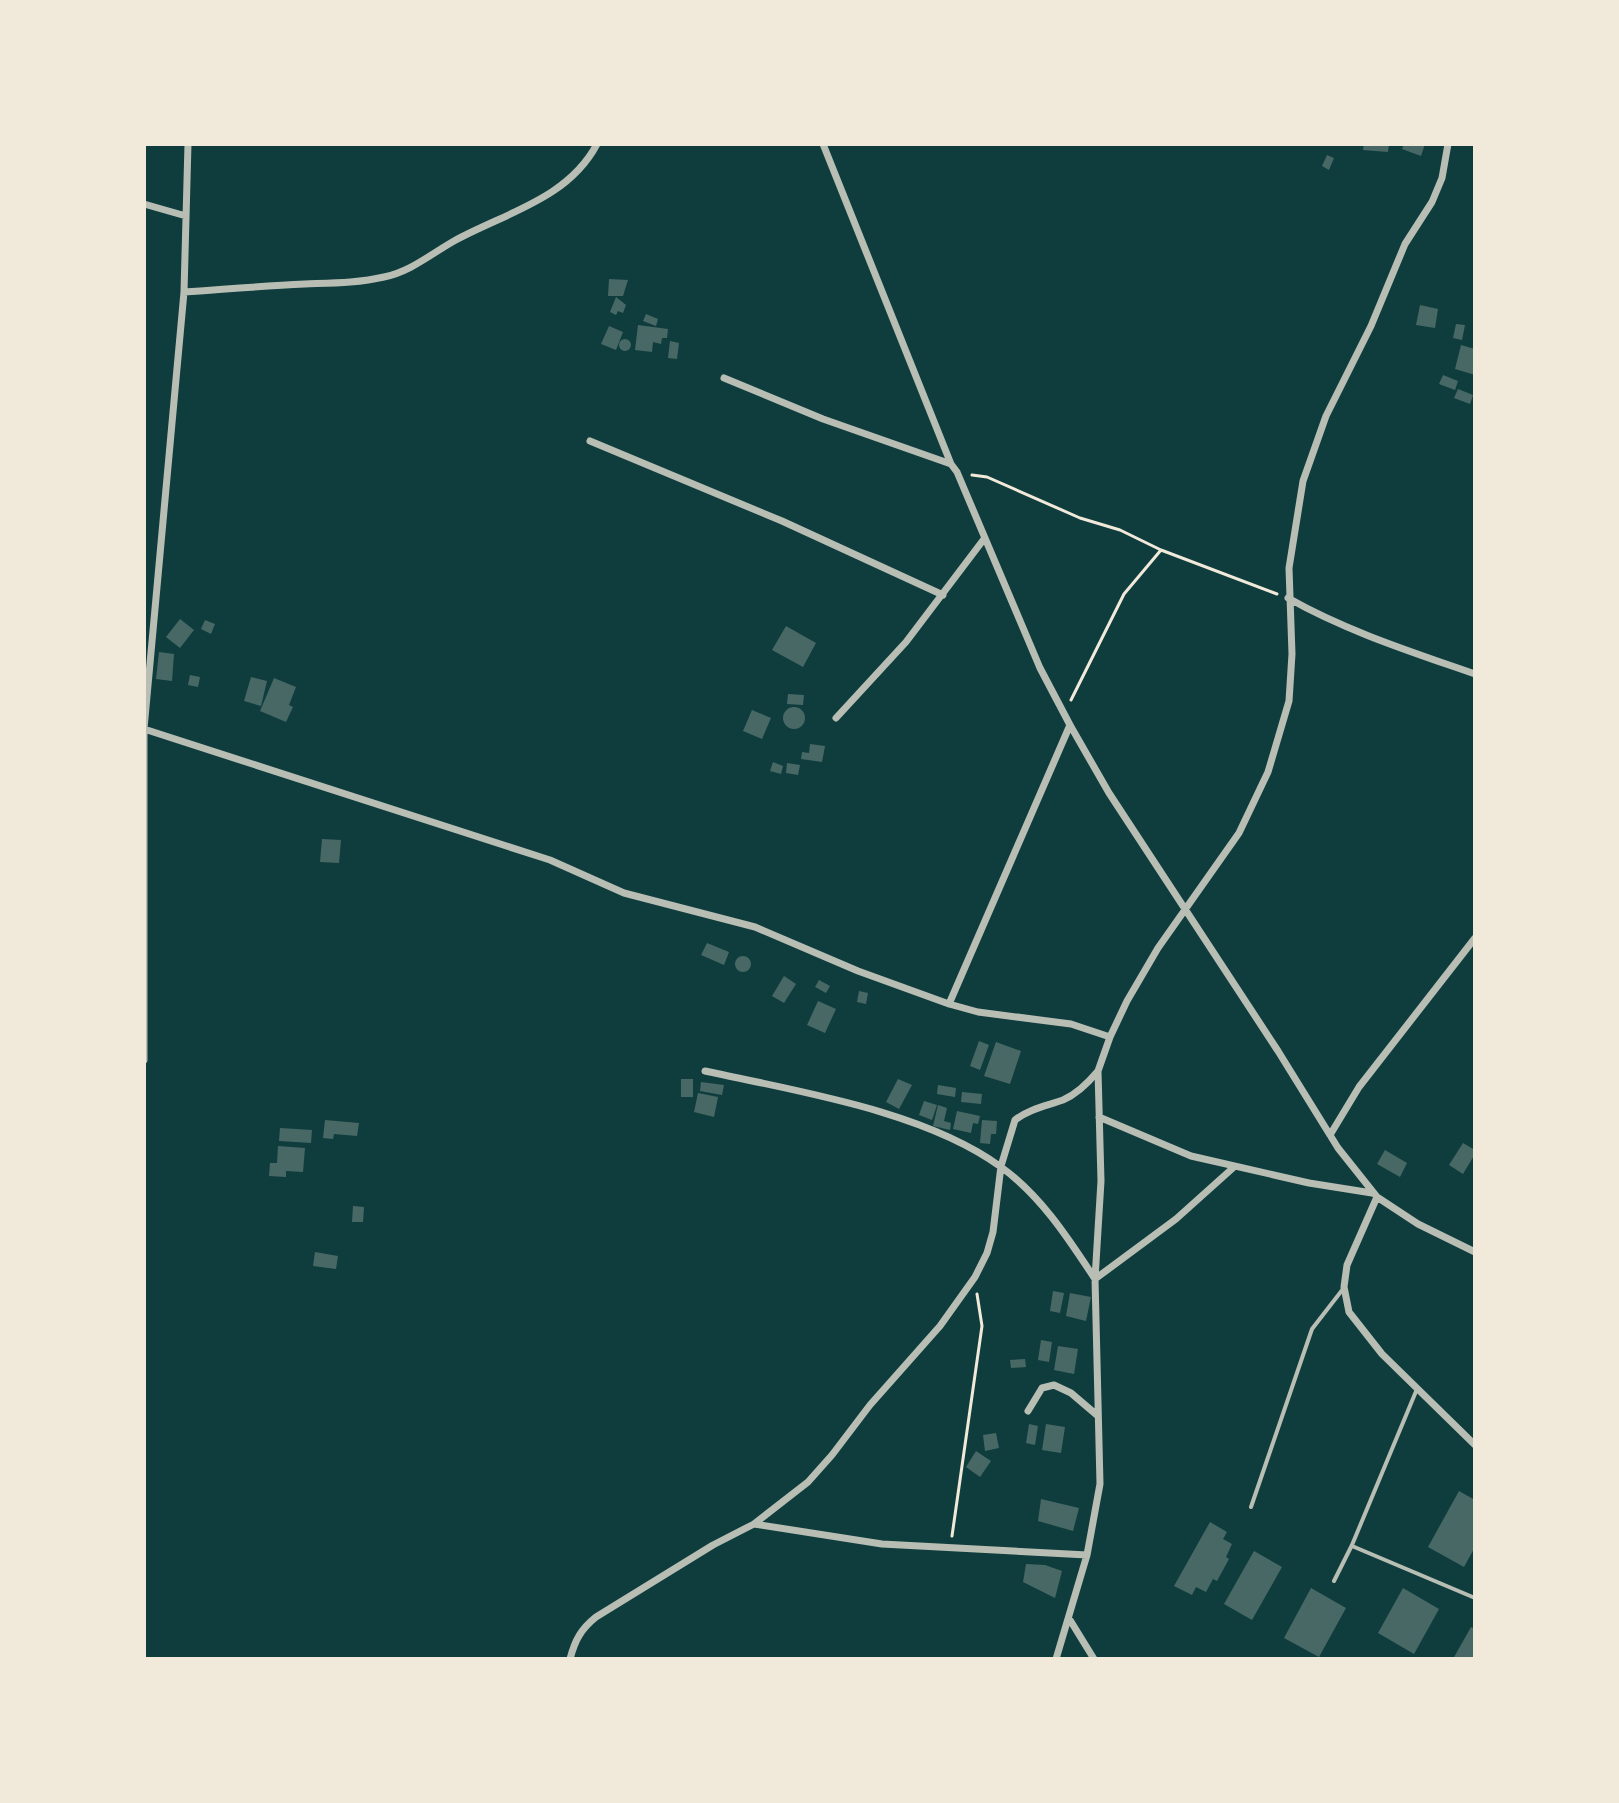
<svg xmlns="http://www.w3.org/2000/svg" width="1619" height="1803" font-family="'Archivo Narrow',sans-serif">
<style>
.building{fill:#486865}
.lines{fill:none;stroke-linecap:round;stroke-linejoin:round}
.path{stroke:#f1e9da;stroke-width:3}
.service{stroke:#b8beb3;stroke-width:4}
.minor{stroke:#b8beb3;stroke-width:7}
</style>
<rect width="100%" height="100%" fill="#0f3d3e"/>
<path class="building" d="M1364,144h25l-1,8 -25,-2z
M1404,144h21l-4,12 -19,-7z
M1327,155l7,3 -5,12 -7,-4z
M609,279l19,1 -5,16h-15z
M616,297l10,8 -3,8 -5,-2 -2,4 -6,-3z
M1420,305l18,4 -3,19 -19,-3z
M646,314l12,5 -2,7 -13,-5z
M1456,324l9,1 -3,15 -9,-2z
M638,325l30,4 -1,9h-5l-1,6 -8,-2 -1,10 -17,-2z
M609,326l14,6 -7,18 -15,-6z
M619 345a6 6 0 1 1 12 0a6 6 0 1 1-12 0Z
M670,341l9,2 -2,16 -9,-1z
M1461,345l14,4v26l-20,-6z
M1443,375l15,6 -3,9 -16,-6z
M1458,389l15,6 -3,9 -16,-6z
M180,619l14,11 -14,18 -14,-11z
M205,620l10,4 -4,10 -10,-5z
M786,626l30,17 -13,24 -31,-17z
M159,652l15,2 -2,27 -16,-2z
M190,675l10,2 -2,10 -10,-2z
M251,677l16,4 -6,25 -17,-5z
M274,678l22,9 -7,18 4,2 -7,15 -26,-11z
M788,694l16,1 -1,10 -16,-1z
M783 718a11 11 0 1 1 22 0a11 11 0 1 1-22 0Z
M752,710l19,8 -9,21 -19,-8z
M810,744l15,2 -3,16 -21,-3 1,-7 7,1z
M773,762l10,4 -2,8 -11,-3z
M787,763l13,2 -2,10 -12,-2z
M322,839l19,1 -2,23 -19,-1z
M707,943l22,9 -5,13 -23,-10z
M735 964a8 8 0 1 1 16 0a8 8 0 1 1-16 0Z
M784,976l12,8 -12,19 -12,-7z
M819,980l11,6 -4,7 -11,-6z
M859,991l9,2 -2,11 -9,-2z
M818,1001l18,8 -11,24 -18,-8z
M979,1041l10,4 -9,25 -10,-4z
M996,1042l25,9 -11,33 -26,-8z
M681,1079h12v18h-12z
M898,1079l14,6 -13,24 -13,-7z
M701,1082l23,3 -2,10 -22,-4z
M938,1085l18,3 -1,9 -18,-3z
M962,1092l20,2 -1,10 -20,-2z
M698,1093l20,4 -4,20 -20,-5z
M924,1101l13,4 -5,15 -13,-5z
M938,1105l9,3 -3,13 7,2 -1,7 -17,-4z
M957,1111l23,5 -2,8 -5,-1 -2,10 -18,-4z
M325,1120l34,3 -2,13 -23,-2 -1,5 -10,-1z
M982,1120l15,1 -1,13h-5l-1,10 -10,-1z
M280,1128l32,2 -1,13 -32,-2z
M1463,1143l12,7v4l-12,20 -14,-9z
M278,1146l27,2 -2,24 -17,-1v6l-17,-1 1,-13h7z
M1385,1150l22,13 -7,14 -23,-13z
M353,1206l11,1 -1,15h-11z
M315,1252l23,4 -2,13 -23,-3z
M1053,1291l11,2 -4,20 -10,-2z
M1070,1293l21,4 -5,24 -20,-5z
M1041,1340l11,2 -3,20 -11,-2z
M1058,1346l20,3 -4,25 -20,-4z
M1025,1359l1,8 -15,1 -1,-8z
M1029,1424l9,2 -3,19 -9,-2z
M1046,1424l19,3 -4,26 -19,-3z
M996,1433l3,15 -14,3 -2,-16z
M976,1451l15,10 -11,16 -14,-10z
M1459,1491l16,9v47l-11,20 -36,-20z
M1041,1499l38,9 -6,23 -35,-10z
M1210,1522l17,10 -4,7 9,5 -6,13 3,2 -12,22 -4,-2 -7,13 -10,-5 -4,8 -18,-9z
M1254,1551l28,16 -30,53 -28,-16z
M1026,1564l19,1 17,6 -7,27 -32,-16z
M1311,1588l35,20 -27,49 -35,-19z
M1403,1588l36,21 -25,45 -36,-21z
M1471,1627l4,2v30h-22z"/>
<g class="lines">
<path class="path" d="M972,475l15,2 93,41 40,12 41,20 116,44
M1071,700l53,-106 37,-44
M952,1536l30,-210 -5,-32"/>
<path class="service" d="M1251,1507l61,-178 31,-40
M1352,1546l123,52
M1334,1581l18,-36 65,-156"/>
<path class="minor" d="M823,144l128,320 6,8 83,196 30,57 39,68 169,258 60,97 39,49 41,27 57,28
M144,204l42,12
M184,292c40,-3 81,-6 121,-8 26,-1 53,-1 79,-7 26,-5 47,-23 70,-36 51,-28 114,-42 143,-97
M724,378l99,41 128,45
M590,441l192,80 161,74
M1288,598c58,33 124,54 187,76
M836,718l70,-76 78,-103
M144,729l406,131 74,33 131,34 103,44 91,33 29,8 93,12 39,13
M949,1004l121,-279
M144,1060v-331l40,-437 4,-148
M705,1071c91,20 220,40 296,96 40,29 67,71 94,112l81,-60 58,-52
M1099,1117l92,39 118,27 63,10
M1330,1135l29,-48 116,-149
M1377,1197l-30,68 -3,22 5,25 33,42 93,91
M1028,1411l14,-23 12,-3 17,8 27,23
M754,1524l128,20 205,11
M1070,1620l24,39
M570,1659c5,-19 11,-30 26,-42l117,-72 41,-21 54,-42 24,-27 38,-50 70,-79 35,-49 12,-24 6,-21 8,-66 14,-46c14,-11 31,-14 48,-20 14,-6 25,-17 35,-29
M1056,1659l31,-104 13,-71 -5,-205 6,-98 -3,-110 12,-34 17,-36 31,-53 81,-115 29,-61 21,-71 3,-47 -3,-86 14,-87 23,-65 45,-90 34,-82 27,-42 10,-24 6,-34"/>
</g>
<rect width="1619" height="1803" fill="none" stroke="#f1e9da" stroke-width="292"/>
</svg>
